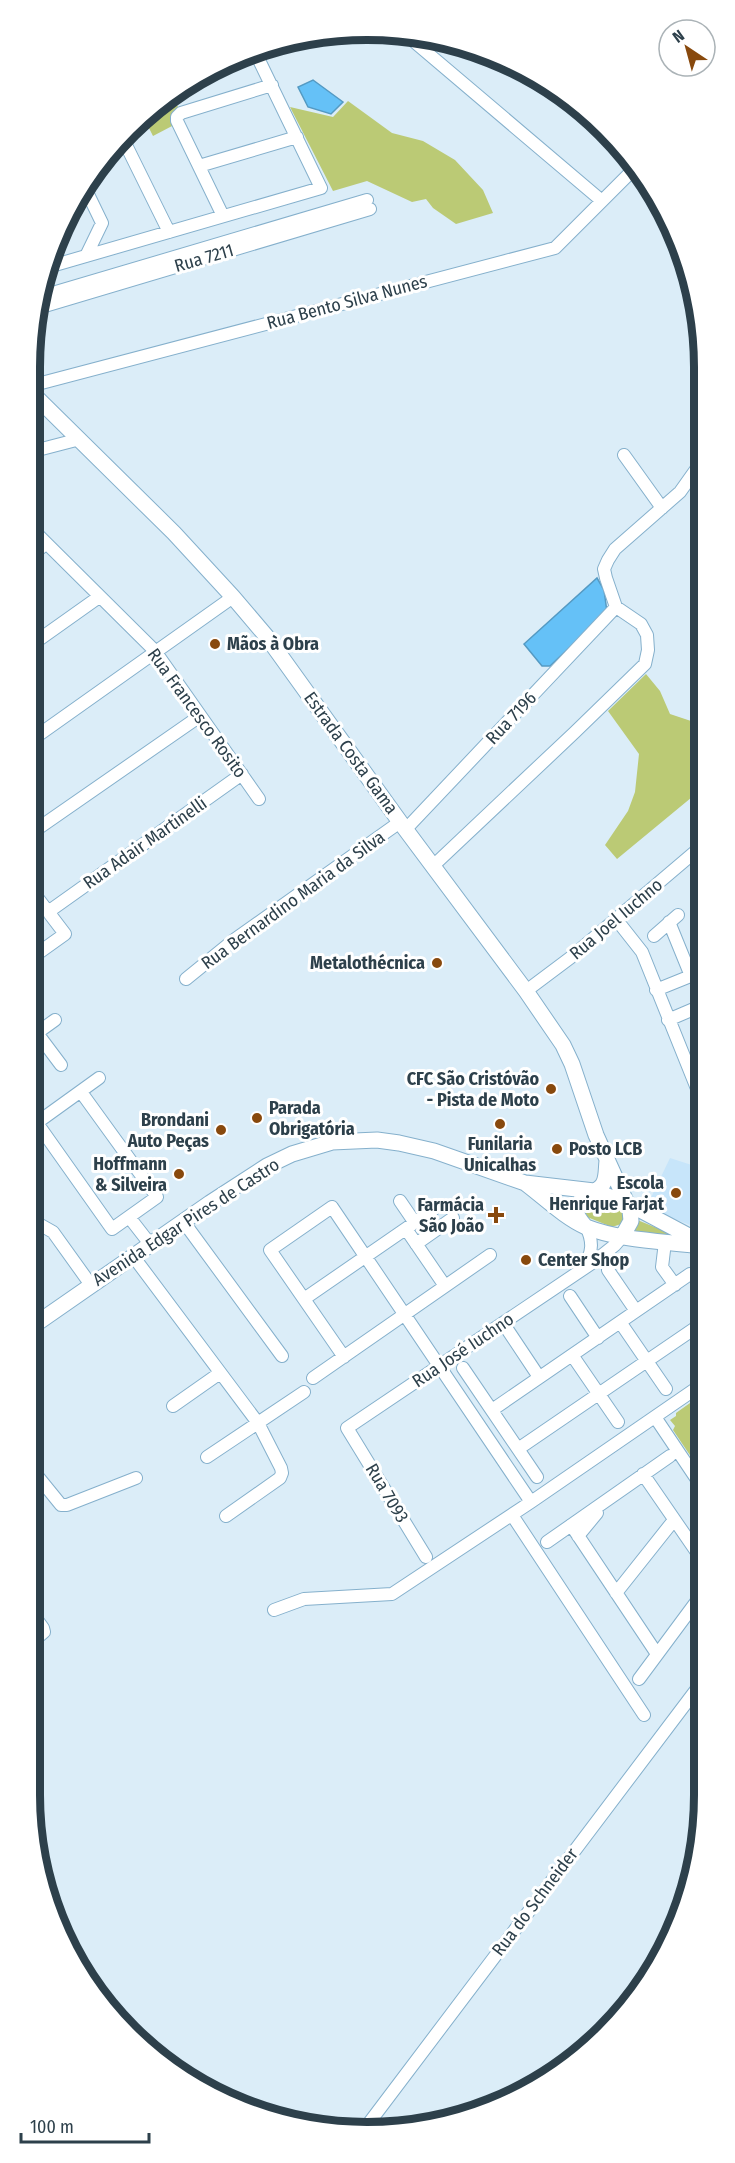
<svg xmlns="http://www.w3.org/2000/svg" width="735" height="2163" font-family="'Fira Sans Condensed',sans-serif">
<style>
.built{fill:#c7e5fa}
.green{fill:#bbca75}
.water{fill:#65c1f7;stroke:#549ac3;stroke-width:1.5}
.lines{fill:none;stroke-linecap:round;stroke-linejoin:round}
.minor-casing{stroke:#85b0cc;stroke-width:14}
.major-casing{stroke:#85b0cc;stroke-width:17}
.minor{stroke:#fff;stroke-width:12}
.major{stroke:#fff;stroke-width:15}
.poi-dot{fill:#88490d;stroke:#fff;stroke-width:2}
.labels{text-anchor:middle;stroke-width:6;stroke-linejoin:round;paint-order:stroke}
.street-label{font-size:18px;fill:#2d404b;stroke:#fff}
.poi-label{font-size:18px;font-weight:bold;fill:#2d404b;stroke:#fff;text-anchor:end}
.rim{fill:none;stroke:#2d404b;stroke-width:8}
</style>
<rect width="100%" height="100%" fill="#dbedf8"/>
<path class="built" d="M670,1158l34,11v10l-14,46 -44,-17z"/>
<path class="green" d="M173,97l6,12 -5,16 -21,11 -7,-14z
M348,101l44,32 31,8 32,19 28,30 10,23 -37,11 -23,-16 -7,-9 -14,3 -45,-21 -34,10 -43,-84 43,10z
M646,674l14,17 10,23 33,11v63l-86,71 -12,-14 23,-34 7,-19 4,-38 -31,-43z
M597,1199l25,9 3,10 -4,6 -9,3 -25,-10 -3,-9 6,-8z
M635,1219l39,16v5l-44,-7z
M704,1393v83l-31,-46 2,-4 -5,-6 6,-4v-3z"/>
<path class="water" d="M313,80l30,22 -12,12 -23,-7 -10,-20z
M597,578l7,12 3,22 -57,54h-8l-18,-22z"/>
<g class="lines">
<g class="minor-casing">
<path id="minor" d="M411,39l191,162
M124,141l45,91
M199,166l98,-29
M86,190l16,33 -16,33
M223,216l-46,-95v-4l4,-4 91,-28
M48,267l273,-79 -63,-130
M39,297l328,-97
M38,308l332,-99
M30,386l525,-138 80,-80
M30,452l50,-13
M624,455l38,53
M30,527l125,124 104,148
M30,556l16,-12
M30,646l69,-49
M30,741l203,-144
M406,829l210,-222
M30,834l170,-118
M433,866l142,-134 70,-68 3,-14 -1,-15 -6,-11 -25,-17 -10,-29 -2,-9 4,-9 7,-11 65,-57 22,-31
M30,888l35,46 -35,25
M48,912l194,-138
M616,919l26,33 62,154
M669,922l22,54
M654,936l24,-21
M186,979l48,-39 166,-118
M656,990l47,-19
M526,991l44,-33 133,-113
M668,1020l35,-15
M37,1033l24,32
M30,1038l25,-18
M37,1123l75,106 45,-32 -76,-105
M31,1127l68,-49
M400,1201l15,22
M129,1217l21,27
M30,1219l23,13 38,53
M183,1221l99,135
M406,1229l39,57
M665,1242l-3,25 13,18
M416,1244l37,-26
M133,1256l125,167 23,45 1,5 -2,5 -54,38
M582,1266c12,-12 11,-25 4,-40
M608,1270l28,41
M570,1296l28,42
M304,1299l129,-89
M620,1322l46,67
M503,1323l36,54
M572,1355l46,67
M344,1357l-74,-107 62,-43 199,295
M463,1368l74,109
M313,1378l177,-123
M173,1406l47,-33
M492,1410l198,-136 14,3
M655,1417l49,73
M518,1449l186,-127
M207,1457l97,-65
M30,1467l31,38h6l69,-27
M643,1474l62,90
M512,1515l132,200
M571,1525l86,129
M578,1536l19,-23 -2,-2
M547,1542l123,-86
M426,1557l-79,-129 248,-167 20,-16 7,-8
M616,1593l58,-73
M30,1610l13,18 1,4 -14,12
M274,1610l30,-11 88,-5 139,-92 173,-119
M639,1679l66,-89
M366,2127l339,-449"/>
</g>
<g class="major-casing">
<path id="major" d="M30,391l144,142 59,64 34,40 133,185 126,169 37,54 9,19 24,71 34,75 1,11 -9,16
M525,1183c20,15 39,34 61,44 36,14 77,14 115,19
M585,1226c-25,-27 11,-30 18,-42 4,-6 3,-16 4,-23
M30,1328l180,-125 57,-37 25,-12 40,-12 45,-2 22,3 35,8 91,32 69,8 33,12 77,41"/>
</g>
<use href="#minor" class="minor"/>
<use href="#major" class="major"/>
</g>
<g class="poi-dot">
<circle cx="215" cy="644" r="6"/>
<circle cx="437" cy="963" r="6"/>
<circle cx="551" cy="1089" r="6"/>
<circle cx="257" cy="1118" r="6"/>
<circle cx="500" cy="1124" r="6"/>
<circle cx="221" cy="1130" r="6"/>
<circle cx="557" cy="1149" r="6"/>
<circle cx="179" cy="1174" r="6"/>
<circle cx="676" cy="1193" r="6"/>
<path d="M493 1206h6v6h6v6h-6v6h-6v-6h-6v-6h6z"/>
<circle cx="526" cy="1260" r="6"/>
</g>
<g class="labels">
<g class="street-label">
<text transform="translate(204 258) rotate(-16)" y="6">Rua 7211</text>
<text transform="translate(347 302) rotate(-15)" y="6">Rua Bento Silva Nunes</text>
<text transform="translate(197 713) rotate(54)" y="6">Rua Francesco Rosito</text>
<text transform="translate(511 718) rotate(-47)" y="6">Rua 7196</text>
<text transform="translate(351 753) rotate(54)" y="6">Estrada Costa Gama</text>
<text transform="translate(145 843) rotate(-35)" y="6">Rua Adair Martinelli</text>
<text transform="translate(293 900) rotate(-36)" y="6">Rua Bernardino Maria da Silva</text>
<text transform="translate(616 919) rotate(-40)" y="6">Rua Joel Iuchno</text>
<text transform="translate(186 1222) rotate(-33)" y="6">Avenida Edgar Pires de Castro</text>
<text transform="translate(463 1350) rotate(-34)" y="6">Rua José Iuchno</text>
<text transform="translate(387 1493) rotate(59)" y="6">Rua 7093</text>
<text transform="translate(535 1902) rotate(-53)" y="6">Rua do Schneider</text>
</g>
<g class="poi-label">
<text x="227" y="650" text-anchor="start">Mãos à Obra</text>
<text x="425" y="969">Metalothécnica</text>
<text x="539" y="1085">CFC São Cristóvão<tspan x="539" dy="21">- Pista de Moto</tspan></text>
<text x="269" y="1114" text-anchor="start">Parada<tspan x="269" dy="21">Obrigatória</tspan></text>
<text x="209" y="1126">Brondani<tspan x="209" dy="21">Auto Peças</tspan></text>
<text x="500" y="1150" text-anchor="middle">Funilaria<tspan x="500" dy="21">Unicalhas</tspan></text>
<text x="569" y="1155" text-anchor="start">Posto LCB</text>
<text x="167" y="1170">Hoffmann<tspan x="167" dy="21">&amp; Silveira</tspan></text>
<text x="664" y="1189">Escola<tspan x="664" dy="21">Henrique Farjat</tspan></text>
<text x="484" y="1211">Farmácia<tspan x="484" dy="21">São João</tspan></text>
<text x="538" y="1266" text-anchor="start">Center Shop</text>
</g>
</g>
<path d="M0 0H735V2163H0ZM367 40H367A327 327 0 0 1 694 367V1795A327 327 0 0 1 367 2122H367A327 327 0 0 1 40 1795V367A327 327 0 0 1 367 40Z" fill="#fff" fill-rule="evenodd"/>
<path class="rim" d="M367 40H367A327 327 0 0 1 694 367V1795A327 327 0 0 1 367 2122H367A327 327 0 0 1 40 1795V367A327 327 0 0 1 367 40Z"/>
<g transform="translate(687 48) rotate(324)"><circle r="28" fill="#ffffff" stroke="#abb3b7" stroke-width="1.5"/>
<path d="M0-4.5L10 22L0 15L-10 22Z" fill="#88490d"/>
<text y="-9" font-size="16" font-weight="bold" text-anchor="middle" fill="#2d404b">N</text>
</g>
<path d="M21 2133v9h128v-9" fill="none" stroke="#2d404b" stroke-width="3"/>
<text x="30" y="2133" font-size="18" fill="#2d404b" stroke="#ffffff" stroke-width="4.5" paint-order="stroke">100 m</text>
</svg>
